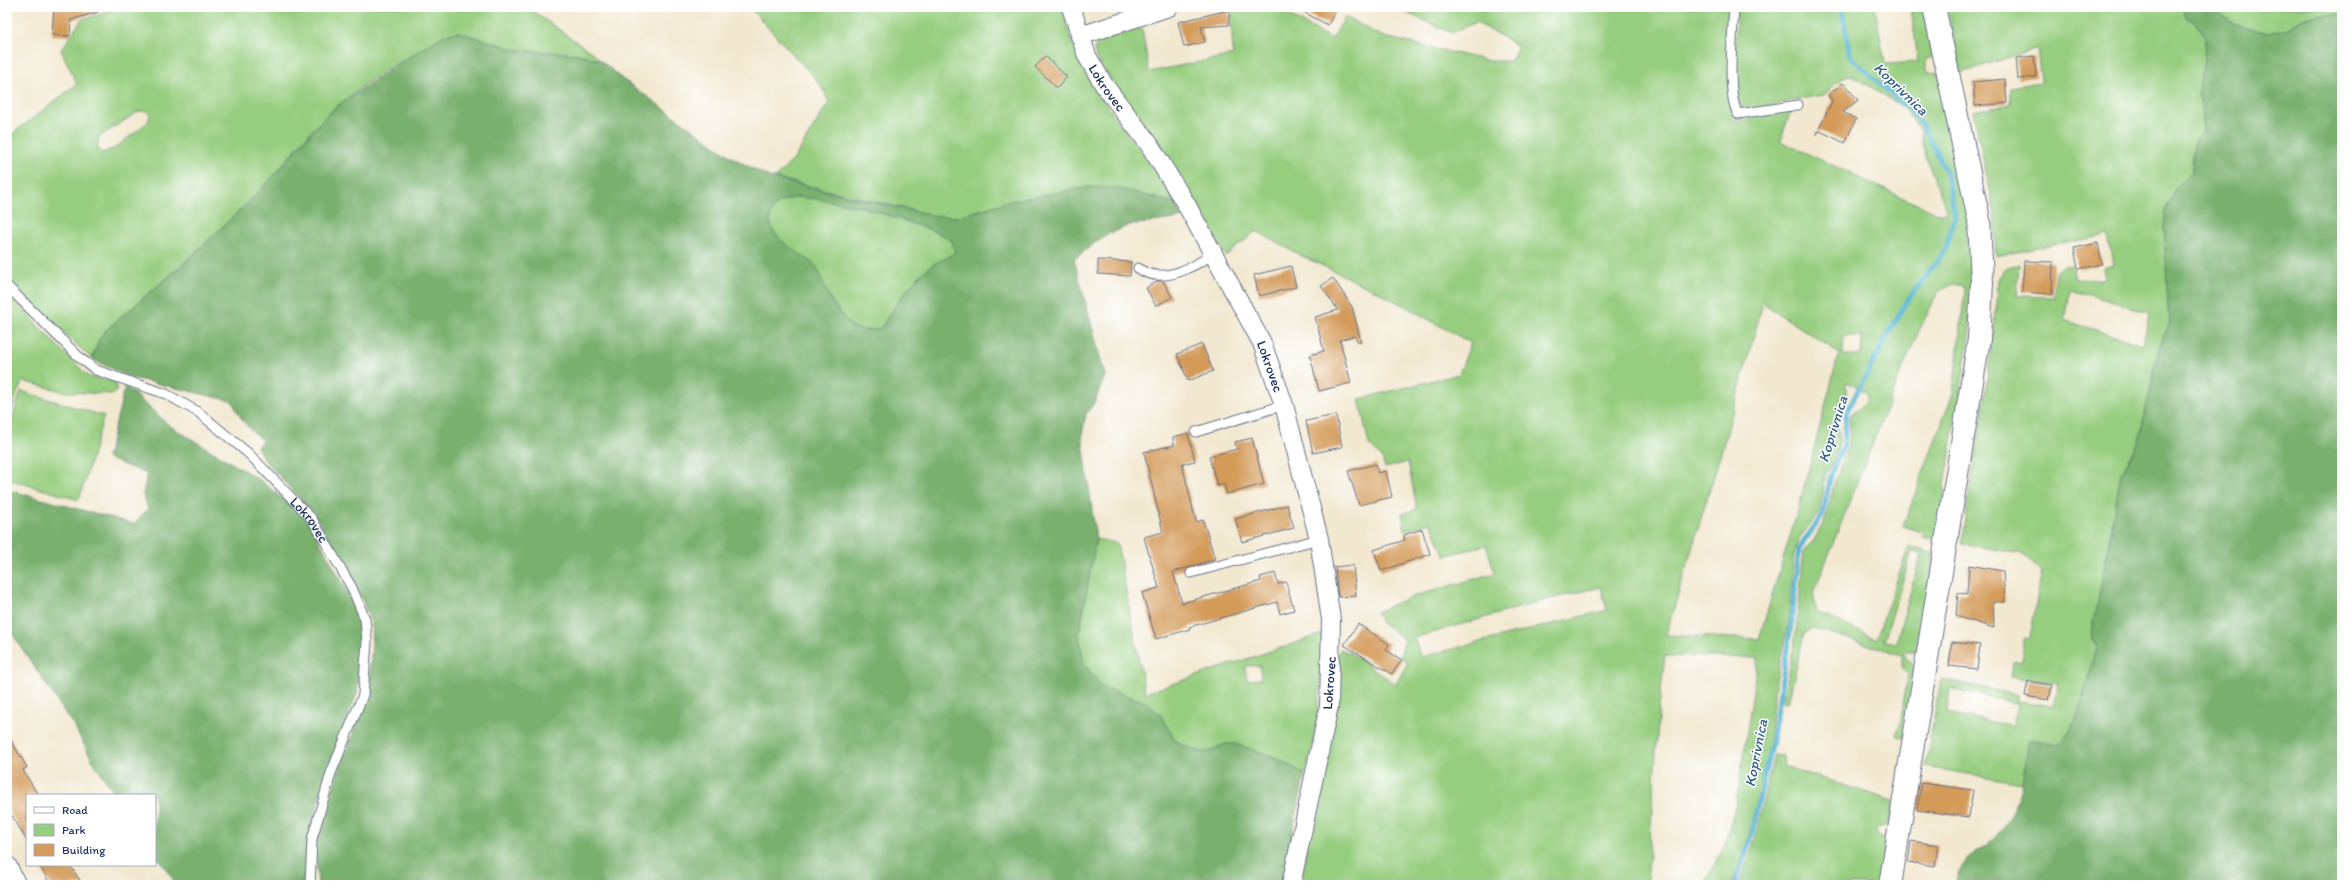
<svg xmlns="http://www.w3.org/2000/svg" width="2349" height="892" font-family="Itim,sans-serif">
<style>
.green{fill:#97cd7f;stroke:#597e6e;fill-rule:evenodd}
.forest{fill:#79b06e;stroke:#4a7066;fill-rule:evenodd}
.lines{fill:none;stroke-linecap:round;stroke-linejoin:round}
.stream{stroke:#55b5d3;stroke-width:5}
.building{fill:#d39a59}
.service-casing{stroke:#667086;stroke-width:11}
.minor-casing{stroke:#667086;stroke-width:20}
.tertiary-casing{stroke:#667086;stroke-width:24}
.service{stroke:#fff;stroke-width:9}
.minor{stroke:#fff;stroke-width:18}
.tertiary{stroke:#fff;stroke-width:22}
.labels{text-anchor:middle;stroke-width:3;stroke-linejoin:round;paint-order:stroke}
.street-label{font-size:14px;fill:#1b2f5e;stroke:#fff}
.water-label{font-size:15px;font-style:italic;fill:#2f5e87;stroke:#fff}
</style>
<rect width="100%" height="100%" fill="#fff"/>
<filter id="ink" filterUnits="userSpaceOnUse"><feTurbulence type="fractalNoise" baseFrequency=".025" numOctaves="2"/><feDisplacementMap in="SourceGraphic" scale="8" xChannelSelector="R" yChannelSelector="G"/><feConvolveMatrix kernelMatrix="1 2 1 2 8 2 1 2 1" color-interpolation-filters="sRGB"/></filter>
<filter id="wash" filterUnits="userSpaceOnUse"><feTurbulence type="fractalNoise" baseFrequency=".012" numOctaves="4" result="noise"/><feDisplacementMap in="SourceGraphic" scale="16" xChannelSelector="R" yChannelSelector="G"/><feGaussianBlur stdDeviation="0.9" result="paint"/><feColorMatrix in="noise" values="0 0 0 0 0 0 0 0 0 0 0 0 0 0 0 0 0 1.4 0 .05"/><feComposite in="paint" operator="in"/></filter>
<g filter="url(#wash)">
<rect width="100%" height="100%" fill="#f2e8d0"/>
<path class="green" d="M111,7h416l67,47 6,6 -22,-6 -61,-4 -59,-18c-47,21 -94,49 -132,84 -24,23 -43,51 -66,75 -49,49 -101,94 -153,138l-8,11 -7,19 -85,-80v-141l70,-54 -16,-34 21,-31 29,-8zM139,111h8l3,4 -2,7 -33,26 -13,5 -5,-6 2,-10z
M749,7h313c14,70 65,124 106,179l7,17 -57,-15 -29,-1 -79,14 -53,16 -20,-1 -162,-38 19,-19 35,-57 -5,-11 -9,-13z
M1231,7h43l58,32 13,-22 39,20 105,24h22l7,-15 -42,-24 -24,11 -59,-26h338l-2,88 4,25 6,1 47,-12 5,2 -11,30 154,71 13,2c-5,-22 -28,-65 -26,-82l-18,-25 -51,-32 -7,1 -21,19 -31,5 -35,10 -16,-1c-12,-14 -6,-81 -5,-102h138l10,57 33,-2 -7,-55h12l9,50 -6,2v13l12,1 3,9 14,84 3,-5 3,12 11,76 -3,88 -33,203 -13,-3 1,-4 -21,-7 50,-133 12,-104 -2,-3 -10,-2 -15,8 -20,41 -17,39 -88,222 4,18 59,27 33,-93 25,8 -16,97h-14l2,7 10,9 -12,71 -8,-3 4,-10 8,-51 -6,-6v-13l-89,-27 -9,6 -16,69 -6,-1 13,-60 9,-91 10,-11 11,-20 11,-42 13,-35 1,-28c9,-6 18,-11 17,-23l-21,-10v18l-8,8 -1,14 3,17 -5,19 -9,15 -7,40 -20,25 -5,15 -5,67 -14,66 -7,66 -20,88 -16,45h-28l20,-38 12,-44 22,-145 -93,-2 -6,52 -12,177h-347l40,-236 10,4 46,31 12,-22 -8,-6 5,-16 -24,-17 -5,-11 35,-15 84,-24 -9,-28 -41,11 -14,-33 -26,7 -3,-16 15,-5 -9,-47 -23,6 -3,-10 -13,-13 -10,-46 100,-25 12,-31 -85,-47 -88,-42 -42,-23 -30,25 -27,-47 -103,-151 -2,-9 6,-9 42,-12 7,44 84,-17zM1763,303l76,50 -40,153 -40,133 -93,-4 60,-199zM1844,336h18l-1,19h-18zM1912,551l9,4 -25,88 -12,-2zM1601,587l6,23 -186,47 -7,-19 132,-38z
M1947,7h235l5,11 10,6 8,12 -1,25 -6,33 5,19v18l-9,10 -2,31 -15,14 -10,19 -3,21 5,98 -10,25 -20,92 -18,34 -29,160 5,13 -22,75 -15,21 -34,15 -4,24 -97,-16 16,-88 76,16v6l37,5 5,-23 -48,-6 2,-15 9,-1 2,-22 6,-1 12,-67 -19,-17 -62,-10 24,-148 12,-92 1,-25 7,-10 14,-5 -2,32 37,1 1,-25 9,-6h8l3,13h30l-2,-11 10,-3 -5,-30 -112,21 -2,-47 -21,-98 38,-6v-18l30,-5 -4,-34 -76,25zM2070,289l79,24 -6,32 -79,-25zM1950,688l68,16 -5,22 -66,-13z
M2211,7h45l2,4 8,-4h76v8c-15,-1 -29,-1 -43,6 -4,2 -8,6 -13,8 -25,9 -57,-5 -75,-22z
M798,197c40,3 75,12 113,26 14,5 29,9 41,18l3,11c-8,7 -16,9 -24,14 -21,15 -37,42 -51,63 -9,1 -17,3 -26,-2 -10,-5 -26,-31 -30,-41 -3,-6 -3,-13 -7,-18 -12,-15 -54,-29 -46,-55 4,-12 16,-13 27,-16z
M8,295l19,16 11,15 51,51 26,5 2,7 -3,5 -49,-2 -42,-11 -6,12 -10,33z
M21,391l83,25 -25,84 -72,-21v-43z
M1096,539l21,4 28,150 177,-59c-1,48 -3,94 -17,140l-33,-18 -37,-12 -19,3 -6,5h-8l-17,-6 -10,-6 -30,-38 -44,-16 -17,-22 -5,-30zM1245,666h15l1,13 -14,1z
M1774,754l9,2 1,10 109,35 -4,24 -13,3v6l10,6 -7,45h-140l15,-43z"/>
<path class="forest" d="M2182,7h29c18,17 50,31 75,22 5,-2 9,-6 13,-8 14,-7 28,-7 43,-6v870h-387c6,-30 22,-30 40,-48 26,-26 29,-64 34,-98l31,5 15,-21 22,-75 -5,-13 29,-161 18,-33 20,-92 10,-25 -5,-98 3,-21 10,-19 15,-14 2,-31 9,-10v-18l-5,-19 6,-33 1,-25 -8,-12 -10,-6z
M458,32l59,18 61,4 22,6 21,18 112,80 36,19 77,19 91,20 20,1 53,-16 79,-14 29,1 57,15 7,15 -52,7 -26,11 -30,23 31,117 -11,27 -8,11 -4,21 14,104 -17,95 5,30 17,22 44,16 15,12 15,26 10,6 17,6h8l15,-8h10l37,12 33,18 -24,111h-963l-3,-42 23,-71 30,-78 4,-49 -1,-23 -14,-36 -43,-73 -49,-52 -8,-14 6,-7c-16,-11 -23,-22 -31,-39l-103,-24 -37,-18 7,-19 8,-11 79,-67 74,-71 65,-74 19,-16 77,-52 26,-15zM798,197c40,3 75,12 113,26 14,5 29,9 41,18l3,11c-8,7 -16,8 -24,14 -21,15 -37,42 -51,63 -9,1 -17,3 -26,-2 -10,-5 -26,-31 -30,-42 -3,-5 -3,-12 -7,-17 -12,-16 -54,-28 -46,-55 4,-12 16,-13 27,-16z
M125,386l45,40 90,54 46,38 42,74 11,31 3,23 -5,47 -28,74 -21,70 -5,48h-126l-22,-32v-58h-39l-21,-30 -21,-39 -67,-100 1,-136 126,34 14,-15 -5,-15 4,-20 -40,-16z"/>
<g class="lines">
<path class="stream" d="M1735,885l17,-52 20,-93 20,-120 7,-72 23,-32 10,-45 12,-26 2,-31 10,-20 48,-89 41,-54 10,-36 -9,-43 -17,-35 -15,-23 -64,-57 -8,-50"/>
</g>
<g id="blocks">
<path class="building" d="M1294,7h44l-10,18z
M54,8l44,3v1l-27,8 -1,16 -18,-1z
M1229,10v15l-28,2 4,15 -21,5 -6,-25z
M1045,56l22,21 -10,11 -22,-21z
M2034,56l2,21 -18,2 -2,-21z
M2005,79l2,24 -32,3 -2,-24z
M1843,83l15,17 -15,12 13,7 -11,24 -25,-12 -4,4 16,-34 -4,-6z
M2098,243l4,21 -24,5 -4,-21z
M1098,260l33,2 -1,14 -32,-2z
M2024,261l29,1 -1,32 -30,-2z
M1291,266l5,21 -37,9 -5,-21z
M1333,278l19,29 9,35 -2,1 -5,-7 -14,4 11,43 -32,8 -9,-36 14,-4 -9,-34 23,-7 -17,-24z
M1158,281h5l9,16 -16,9 -10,-18z
M1202,344l11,27 -25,10 -11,-27z
M1336,415l6,32 -29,6 -7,-32z
M1188,433l7,28 -13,3 14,58 7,-2 12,39 -42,13 9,31 79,-22 -1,-4 15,-4 3,11 8,-2 8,28 -14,4 -3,-12 -88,25 1,2 -34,10 -14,-46 17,-5 -15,-51 19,-5 -19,-80 30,-7 -1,-8z
M1252,438l12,46 -37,10 -3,-10 -7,2 -8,-30 28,-7 -2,-7z
M1376,464l2,9 8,-2 6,26 -33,8 -11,-34z
M1287,505l7,23 -52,14 -7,-23z
M1422,529l8,25 -49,17 -7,-21 31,-10 -1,-5z
M1353,565l3,31 -18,1 -3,-30z
M1969,565l34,6 2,31h-12l1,26 -38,-12 2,-23 9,1z
M1358,624l31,20 -3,6 16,10 -10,14 -48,-29z
M1952,642l28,3 -3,24 -28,-3z
M2028,681l24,4 -3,15 -24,-4z
M7,734l20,33 -4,3 15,25h-11v46l-20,-34z
M1921,783l52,7 -4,27 -52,-7z
M1911,841l27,4 -3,21 -27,-4z
M39,865h31l13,20h-32z"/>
</g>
</g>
<g filter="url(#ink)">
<use href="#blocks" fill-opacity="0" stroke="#667086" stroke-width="1"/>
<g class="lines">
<g class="service-casing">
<g id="service">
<path d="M1734,7c-1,25 -8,87 4,107l60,-9"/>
<path d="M1138,268c24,18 54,-1 76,-14"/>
<path id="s1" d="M7,286l73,72 16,12 70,24 32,18 50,41 64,66 40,69 13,31 2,22 -4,54 -32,78 -19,66 -2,46"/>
<path d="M1196,432l88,-27"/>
<path d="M1191,573l128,-34"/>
</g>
</g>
<g class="minor-casing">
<g id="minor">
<path id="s2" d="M1071,7l16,49 17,29 45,59 37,60 76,139 22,62 35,134 12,81 -2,86 -38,179"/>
<path d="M1080,36l89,-29"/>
<path d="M7,865l10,20"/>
</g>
</g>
<g class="tertiary-casing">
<path id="tertiary" d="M1890,885l89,-546 3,-57 -3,-62 -45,-213"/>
</g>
<use href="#service" class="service"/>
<use href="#minor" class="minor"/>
<use href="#tertiary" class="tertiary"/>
</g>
</g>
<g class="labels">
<g class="street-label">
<text dy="5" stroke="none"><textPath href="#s2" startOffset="89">Lokrovec</textPath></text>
<text dy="5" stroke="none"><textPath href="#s2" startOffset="413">Lokrovec</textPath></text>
<text dy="5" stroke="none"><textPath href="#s1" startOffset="389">Lokrovec</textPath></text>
<text transform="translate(1329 683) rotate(-86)" y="5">Lokrovec</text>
</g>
<g class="water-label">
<text transform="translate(1901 89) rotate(44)" y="5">Koprivnica</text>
<text transform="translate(1833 429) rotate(-73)" y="5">Koprivnica</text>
<text transform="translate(1756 753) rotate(-79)" y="5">Koprivnica</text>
</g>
</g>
<rect width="2349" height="892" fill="none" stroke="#fff" stroke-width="24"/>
<rect x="26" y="794" width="130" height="72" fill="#ffffff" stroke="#a4acbf"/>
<rect x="34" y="807" width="20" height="6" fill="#ffffff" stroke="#a4acbf"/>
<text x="62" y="814" font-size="12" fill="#1b2f5e">Road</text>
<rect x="34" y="824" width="20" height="12" fill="#97cd7f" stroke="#a4acbf"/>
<text x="62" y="834" font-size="12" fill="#1b2f5e">Park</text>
<rect x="34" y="844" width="20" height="12" fill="#d39a59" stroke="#a4acbf"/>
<text x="62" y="854" font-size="12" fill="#1b2f5e">Building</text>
</svg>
